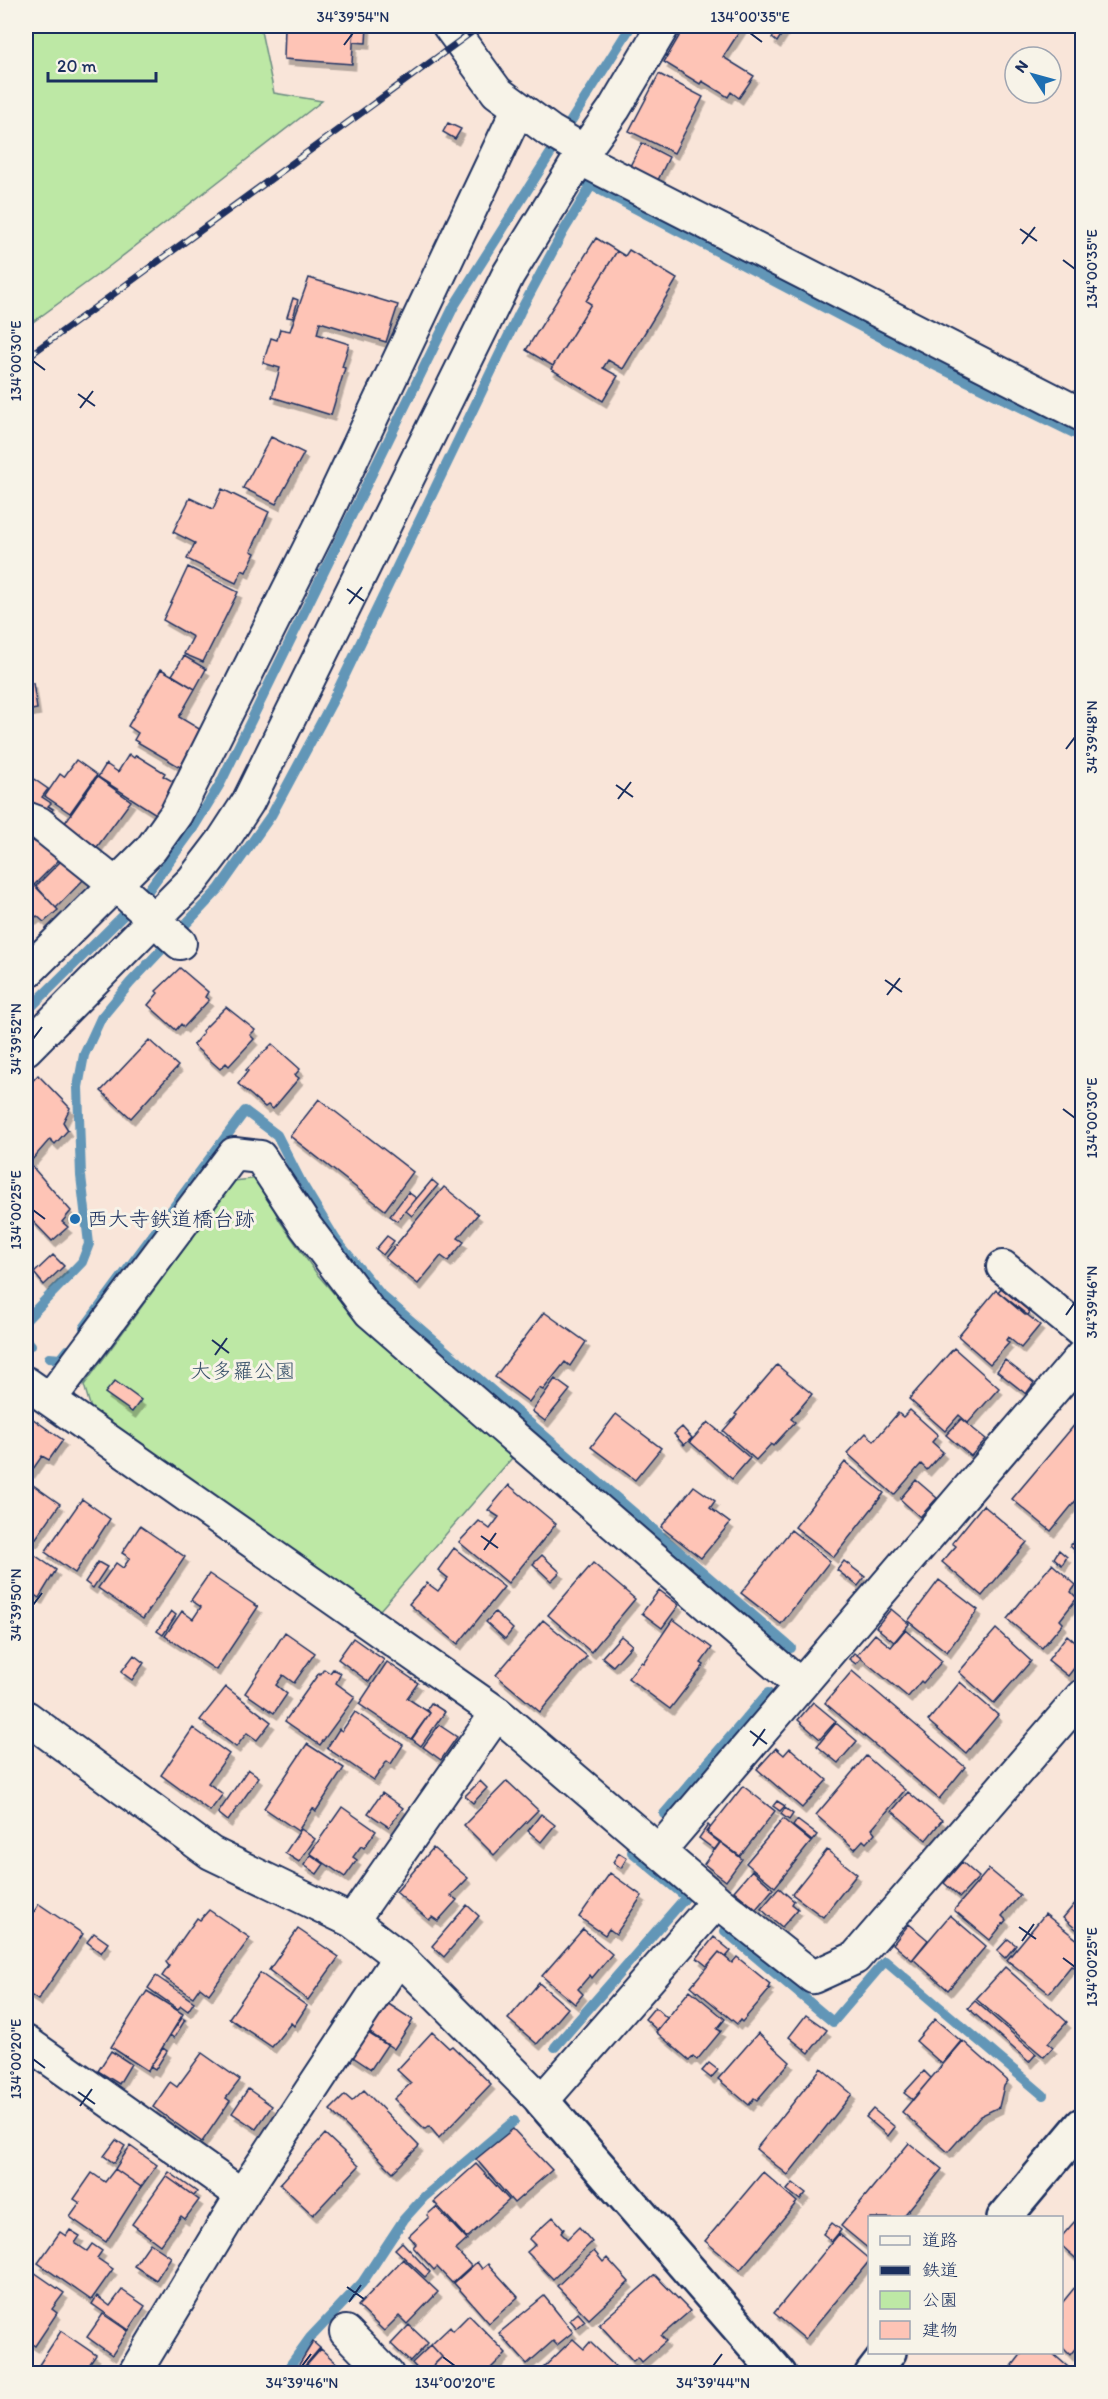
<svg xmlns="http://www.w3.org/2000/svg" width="1108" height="2399" font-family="Itim,'Klee One',sans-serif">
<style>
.green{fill:#bde8a5;stroke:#6c8c82;stroke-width:1.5}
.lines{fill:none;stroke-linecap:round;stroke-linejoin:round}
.stream{stroke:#6296b7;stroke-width:10}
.building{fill:#fec4b6;stroke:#1b2f5e;stroke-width:1.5;filter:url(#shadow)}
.street-casing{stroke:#1b2f5e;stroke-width:36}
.secondary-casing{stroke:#1b2f5e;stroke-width:38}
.street{stroke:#f7f3e8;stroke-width:32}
.secondary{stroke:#f7f3e8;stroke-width:33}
.rail-casing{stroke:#1b2f5e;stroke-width:7}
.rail{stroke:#f7f3e8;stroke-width:4.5;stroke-dasharray:14;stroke-linecap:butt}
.ticks{fill:none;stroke:#1b2f5e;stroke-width:2}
.poi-dot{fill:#1f6fb2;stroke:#f7f3e8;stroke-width:2}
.labels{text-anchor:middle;stroke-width:6;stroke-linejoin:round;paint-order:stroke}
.poi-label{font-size:21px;fill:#1b2f5e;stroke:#f7f3e8;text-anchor:start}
.park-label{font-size:21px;fill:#3b546c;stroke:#f7f3e8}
.neatline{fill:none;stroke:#1b2f5e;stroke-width:2}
.ticks-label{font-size:15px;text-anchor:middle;fill:#1b2f5e}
</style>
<defs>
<filter id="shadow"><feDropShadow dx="3.5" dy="6" stdDeviation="0" flood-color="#0004"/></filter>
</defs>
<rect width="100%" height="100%" fill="#f9e5d9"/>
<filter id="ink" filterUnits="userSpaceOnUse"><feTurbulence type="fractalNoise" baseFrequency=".0167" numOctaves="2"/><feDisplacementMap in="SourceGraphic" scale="12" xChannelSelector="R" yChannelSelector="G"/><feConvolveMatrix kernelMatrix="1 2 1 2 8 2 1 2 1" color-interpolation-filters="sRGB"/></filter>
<g filter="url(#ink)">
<path class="green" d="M26,26h234l14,67 48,8 -211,164 -85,62z
M260,1178l19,42 38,54 42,48 153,136 -132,152 -288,-198 -8,-27 150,-204z"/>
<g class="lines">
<path class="stream" d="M587,183l345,181 150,73
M26,1012l121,-120 45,-62 28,-46 234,-478 177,-280
M26,1320l56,-58 7,-18 -8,-68 -3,-89 6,-32 17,-37 29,-35 89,-94 53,-75 59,-110 189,-392 43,-80 28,-46
M84,1328l161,-217 32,24 24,47 35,58 45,55 410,353
M26,1340l5,5
M49,1358l12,1 7,-9
M664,1814l104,-121
M725,1931l108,91 52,-61 158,134
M555,2047l131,-150 -54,-45 4,-4
M284,2374l26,-36 52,-55 42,-64 20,-22 90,-76"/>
</g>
<path class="building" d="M285,26h69l-2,38 -68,-5z
M354,26h13l-1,17 -13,-1z
M685,26h58l-20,31 31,19 -15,22 -8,-6 -3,5 -26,-16 -2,3 -36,-22z
M780,28l4,3 -7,11 -5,-4z
M659,74l44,23 -29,56 -45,-22z
M448,123l13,6 -6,10 -12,-7z
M642,143l27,14 -11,23 -28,-14z
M596,238l21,13 -31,50 5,3 -38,62 -27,-16z
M629,250l48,29 -54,90 -15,-9 -5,8 15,8 -15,25 -52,-32 40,-65 -5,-3 31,-50 8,5z
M309,278l89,27 -12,37 -66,-20 -3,12 32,10 -7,23 3,1 -14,47 -59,-18 8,-29 -17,-5 8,-25 6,2 3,-11 10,2z
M293,298l5,2 -5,18 -6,-1z
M271,437l33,16 -28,51 -33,-16z
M222,489l47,23 -18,39 4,2 -9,19 -4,-2 -6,13 -49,-24 8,-16 -22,-11 17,-34 23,11z
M188,567l50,25 -35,70 -19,-8 9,-17 -30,-17z
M184,656l22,13 -11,20 -23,-14z
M161,669l34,20 -16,28 22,13 -21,37 -46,-27 4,-7 -10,-7z
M33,683l4,26 -11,2v-27z
M129,754l5,4 2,-3 29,18 -2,3 13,7 -20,31 -58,-37 8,-13 12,8z
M76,760l21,15 -27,38 -25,-17 15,-22 4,3z
M28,775l20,14 -6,8 9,6 -3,3 5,3 -8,11 -19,-14v-28z
M97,777l34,24 -34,46 -33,-23z
M26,837l36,20 -28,28 -8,-7z
M65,857l21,20 -30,31 -20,-22z
M34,885l24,25 -14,12 -7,-6 -4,3 -7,-8 2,-4 -2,-2v-11z
M180,968l28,24 -3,5 4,3 -25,27 -3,-3 -5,6 -28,-25 10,-12 -2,-2z
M226,1007l29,23 -5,5 4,4 -25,27 -3,-3 -6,6 -27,-24 10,-12 -1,-2z
M149,1040l29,26 -47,52 -30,-27z
M272,1044l28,25 -5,6 4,3 -26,31 -5,-4 -3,2 -27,-23 10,-13 -2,-1z
M38,1075l32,33 -7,14 5,8 -13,14 -5,-5 -19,22 -5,-5v-68z
M319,1099l94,73 -28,38 -95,-74z
M29,1163l42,48 -9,11 6,5 -16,14 -26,-27v-48z
M432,1180l6,5 -26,31 -6,-5z
M444,1187l34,27 -20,24 6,4 -16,19 -7,-5 -23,28 -33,-26z
M408,1192l8,6 -19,23 -7,-5z
M387,1236l7,5 -11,14 -7,-6z
M53,1255l11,11 -20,19 -10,-12z
M1001,1288l29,24 -2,3h-3l-27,-23z
M996,1290l44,35 -19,23 -13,-11 -2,3 3,3 -19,21 -32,-28z
M544,1312l42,30 -16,24 -5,-4 -22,28 -4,-2 -10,14 -34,-25z
M954,1348l45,40 -31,35 -9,-8 -14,16 -36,-32z
M1005,1360l29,23 -8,11 -29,-23z
M777,1365l35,29 -21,25 4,3 -22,24 -2,-2 -15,16 -33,-29 14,-16 -2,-1z
M555,1379l15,11 -25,31 -13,-10z
M115,1381l26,19 -9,12 -27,-19z
M910,1410l28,25 -6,7 11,10 -16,18 -6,-6 -27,31 -47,-42 19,-20 8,8 24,-28 5,4z
M26,1414l37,26 -14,20 -7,-4 -11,16 -5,-4z
M616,1414l45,34 -26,32 -44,-33z
M1082,1416v77l-31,38 -39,-32z
M961,1419l25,20 -15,17 -25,-21z
M708,1422l42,36 -18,21 -42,-37z
M682,1427l10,11 -8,7 -10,-11z
M845,1462l39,31 -50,64 -39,-30z
M26,1480l34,24 -26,37 -8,-6z
M916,1480l21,18 -17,19 -20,-18z
M509,1485l47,39 -48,59 -49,-41 20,-21 11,8 9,-12 -11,-7z
M694,1486l21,15 -5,7 20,15 -29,35 -40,-31z
M82,1499l28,20 -35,54 -30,-21z
M983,1505l44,37 -45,54 -40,-34 14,-16 -4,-3z
M140,1526l45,31 -42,62 -45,-31 18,-25 7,5 7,-10 -8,-5z
M791,1530l39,31 -49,63 -40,-31z
M1082,1532v25l-12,-11z
M454,1548l50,39 -46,57 -49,-40 18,-21 11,8 10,-13 -10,-8z
M26,1549l30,21 -17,28 -13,-9z
M1059,1550l8,7 -5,8 -8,-7z
M542,1555l18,17 -9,9 -18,-17z
M844,1561l21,16 -7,9 -21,-16z
M98,1562l9,5 -14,21 -8,-6z
M593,1563l42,36 -44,53 -43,-37z
M1052,1564l24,21 -5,7 6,6 -17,22 3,3 -21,25 -35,-29z
M209,1574l49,33 -42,63 -51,-34 17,-25 11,8 8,-12 -10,-7z
M939,1580l39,30 -31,42 -39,-31z
M659,1590l20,15 -17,23 -20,-15z
M891,1609l18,15 -15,18 -18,-15z
M171,1611l5,4 -13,20 -6,-4z
M495,1612l18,17 -8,10 -19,-17z
M673,1619l39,29 -11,15 3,2 -34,44 -42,-31 13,-16 2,1z
M543,1620l44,36 -47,56 -44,-37z
M996,1629l35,32 -37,42 -35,-31z
M905,1630l37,31 -19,22 -2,-2 -13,16 -51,-42 18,-21 16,13z
M285,1632l30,21 -21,30 -11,-8 -7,10 11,9 -13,19 -29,-20z
M1067,1635l15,13v10l-14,18 -20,-16z
M621,1636l11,9 -19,21 -11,-9z
M353,1638l31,22 -15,22 -31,-23z
M854,1653l7,5 -5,6 -7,-5z
M134,1655l10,8 -12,17 -11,-8z
M387,1662l31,21 -11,15 23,15 -19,26 -52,-35z
M324,1669l6,4 3,-4 8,4 -5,10 19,14 -35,48 -35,-24 34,-48 1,2z
M852,1671l113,96 -26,32 -114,-96z
M960,1682l38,33 -32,38 -38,-32z
M226,1687l45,35 -14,18 -10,-7 -11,14 -36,-27z
M813,1702l23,19 -16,18 -22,-19z
M431,1703l14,9 -24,34 -9,-7 18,-26 -3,-4z
M355,1712l48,33 -12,19 -4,-3 -13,19 -47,-32 12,-19 3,2z
M836,1723l21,18 -19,22 -21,-17z
M439,1725l18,12 -16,23 -18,-13z
M193,1728l36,26 -21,29 15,11 -13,17 -49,-36z
M307,1744l37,24 -28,43 -3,-3 -15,23 -34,-23z
M776,1748l8,7 6,-7 37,32 -25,28 -45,-39z
M866,1756l39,34 -33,39 3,4 -9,10 -3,-3 -8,9 -39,-34z
M248,1769l11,8 -31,44 -10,-8z
M480,1781l7,7 -14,15 -8,-7z
M507,1781l31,29 -44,45 -30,-30z
M743,1786l32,25 -35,45 -33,-24z
M908,1792l34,28 -16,20 -34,-29z
M382,1793l21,15 -14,19 -21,-14z
M777,1801l8,5 -5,5 -7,-5z
M342,1807l34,24 -12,17 -3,-2 -8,11 4,3 -12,17 -35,-24z
M785,1808l8,6 -4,6 -8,-6z
M541,1814l14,11 -14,17 -13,-11z
M783,1819l28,23 -36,45 -29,-24z
M797,1820l20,15 -5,6 -19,-15z
M708,1825l2,2 -4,5 14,11 -5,7 -16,-12z
M301,1829l14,10 -16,23 -14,-9z
M720,1842l22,17 -16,22 -22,-17z
M433,1848l35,30 -17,18 6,4 -19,21 -6,-4 -3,3 -33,-28z
M827,1850l30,24 -34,43 -31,-23z
M619,1853l8,5 -6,10 -8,-6z
M311,1855l13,9 -7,10 -13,-9z
M962,1862l17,15 -19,20 -16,-14z
M989,1869l31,26 -18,21 4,4 -16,20 -36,-30z
M752,1870l21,19 -17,20 -22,-18z
M610,1873l32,23 -26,38 -7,-5 -4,6 -26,-18z
M779,1888l15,13 -2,3 6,5 -16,18 -21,-18z
M1082,1895v39l-19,-16z
M39,1904l44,30 -45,66 -12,-8v-68z
M467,1905l12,11 -35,41 -12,-11z
M209,1910l41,28 -41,56 -9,-7 -7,10 -31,-21 7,-10 -3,-4 31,-44 3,2z
M1045,1914l34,27 -2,3 5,4v7l-9,12 -2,-1 -22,27 -42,-33z
M950,1915l36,31 -38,44 -35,-31z
M909,1924l19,16 -16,20 -19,-16z
M298,1929l41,28 -31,43 -39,-30z
M583,1929l29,25 -20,24 -2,-3 -12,14 5,5 -8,10 -33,-28z
M94,1933l14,10 -7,10 -14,-11z
M714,1937l17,14 -5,6 -7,-5 -12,14 -10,-8z
M1008,1939l8,6 -11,13 -8,-7z
M719,1952l13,11 5,-6 33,27 -2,4 2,1 -28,33 -2,-2 -3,4 -46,-38z
M1005,1967l62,55 -19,21 5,4 -9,10 -68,-58z
M260,1973l47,33 -13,20 -3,-3 -19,24 -43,-29z
M156,1976l38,26 -6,9 -7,-5 -3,3 -30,-21z
M539,1983l29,25 -31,36 -29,-25z
M690,1990l35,29 -8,10 4,2 -24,29 -4,-4 -4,4 -33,-28z
M147,1991l36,23 -35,57 -37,-24z
M384,2001l29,19 -19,29 -28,-19z
M975,2001l61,53 -7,8 -61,-54z
M655,2007l12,11 -10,12 -12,-11z
M806,2015l21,15 -18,23 -20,-16z
M182,2018l3,2 -11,18 -4,-3z
M935,2019l26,22 -19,23 -26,-23z
M365,2031l22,14 -16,24 -21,-14z
M432,2032l17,16 3,-2 39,38 -52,54 -10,-12 -4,3 -31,-30 17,-16 -14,-13z
M758,2033l32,29 -33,38 -3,-2 -5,7 -31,-26z
M963,2041l45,40 -4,5 -5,21 -19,9 -32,36 -46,-40z
M163,2048l4,3 -12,19 -5,-3z
M111,2051l20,13 -12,20 -21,-13z
M202,2053l38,27 -14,18 4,3 -28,41 -49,-35 17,-25 7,5z
M709,2063l9,7 -7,8 -9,-7z
M821,2068l31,26 -64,81 -32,-26z
M924,2071l7,7 -18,22 -9,-7z
M248,2089l24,17 -16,23 -24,-16z
M364,2090l55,56 -26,26 -63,-62 15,-15 7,6z
M873,2109l22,18 -7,9 -22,-19z
M513,2129l39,41 -38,33 -38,-44z
M325,2134l34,32 -46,49 -33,-31z
M116,2140l9,6 -11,17 -10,-7z
M909,2143l33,26 -40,49h-32v32l-29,-24z
M130,2146l27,19 -16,22 -26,-18z
M476,2164l33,36 -42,38 -33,-36z
M115,2169l26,18 -35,55 -36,-25 10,-14 -6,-4 18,-26 13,9z
M169,2172l28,20 -3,4 -28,-20z
M763,2172l34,30 -57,68 -35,-29z
M166,2176l33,24 -14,19 -4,-3 -21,29 -28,-21z
M793,2183l13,10 -6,7 -13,-10z
M436,2207l31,33 -11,10 15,16 -19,17 -15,-16 -3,3 -21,-23 3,-3 -7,-8 20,-19 -2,-2z
M1082,2213v51l-20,-18v-10z
M553,2217l11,12 -3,4 6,6 12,-12 13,15 -39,37 -26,-27 8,-7 -6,-6z
M832,2223l9,7 -9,11 -9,-7z
M70,2230l10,6 -5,7 12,8 5,-7 10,7 -5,7 16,11 -22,31 -53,-37 22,-31 6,4z
M839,2234l31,26 -65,79 -31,-26z
M402,2242l28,30 -5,5 -30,-28z
M150,2243l21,14 -15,23 -22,-14z
M594,2251l9,11 4,-4 22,24 -40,37 -32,-33z
M403,2259l35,33 -31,32 -8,-8 -15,15 -26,-25z
M477,2262l5,7 6,-5 30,33 -29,26 -35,-40z
M31,2270l33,23 -12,16 5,4 -22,33 -9,-6v-62z
M655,2275l35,36 -29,25 5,5 -24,21 -4,-5 -5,4 -34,-37z
M1075,2287l7,7v46l-12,15 -8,-8v-44z
M122,2290l23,16 -16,24 -37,-26 5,-8 13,10z
M544,2296l29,36 -16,13 -4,-4 -26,23 -28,-31z
M578,2313l7,8 -8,7 -7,-8z
M103,2314l25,17 -16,24 -25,-18z
M469,2315l37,38 -21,21h-57l-2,-2 16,-15 -11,-12 19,-18 3,4z
M409,2325l19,18 -18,19 -19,-18z
M61,2331l35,24 -13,19h-50z
M573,2339l11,10 6,-7 33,32h-82l-2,-2z
M313,2342l7,6 -22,26h-5z
M431,2345l11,12 -17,17h-3l-10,-11z
M321,2349l22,20 -4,5h-40z
M1023,2352h28l25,22h-70z"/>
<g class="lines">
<g class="street-casing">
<path id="street" d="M449,26l48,66 53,39 34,20
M579,158l503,257
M26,818l13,5 76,61 40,36
M167,931l13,12
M26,973l125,-124 25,-35 143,-285 199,-420
M26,1049l167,-169 29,-38 26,-40 260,-527 76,-124 30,-42 49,-83
M1003,1267l79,65
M26,1383l471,330 220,188 96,76 42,-19 227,-262
M50,1399l184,-245 26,3 46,70 64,85 430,373
M26,1717l185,136 141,68 47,36 143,144 175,-200
M659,1851l423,-495
M352,1921l145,-208
M26,2042l216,153
M346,2332l41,42
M134,2374l108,-179 157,-238"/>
</g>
<g class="secondary-casing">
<path id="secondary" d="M542,2101l237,273
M1004,2218l78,-93
M872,2374l17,-22"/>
</g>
<use href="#street" class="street"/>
<use href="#secondary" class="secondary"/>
<g class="rail-casing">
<path id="rail" d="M26,358l454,-332"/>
</g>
<use href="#rail" class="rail"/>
</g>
</g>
<path class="ticks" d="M750,33l12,9M344,45l9,-12M1020,229l17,12M1022,244l13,-17M1063,260l12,9M33,361l12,9M78,394l17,12M80,408l13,-17M347,589l17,12M349,604l13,-17M1066,749l9,-12M616,785l17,12M618,799l13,-17M885,980l17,12M887,995l13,-17M33,1039l9,-12M1063,1109l12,9M33,1210l12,9M1066,1315l9,-13M212,1340l17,13M215,1355l12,-17M481,1536l17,12M484,1550l12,-17M33,1605l9,-12M750,1731l17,13M753,1746l12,-17M1019,1927l17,12M1022,1941l12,-17M1063,1958l12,9M33,2059l12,9M78,2092l17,12M80,2106l12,-17M347,2287l17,12M349,2302l12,-17M443,2357l12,9M302,2366l9,-12M713,2366l9,-12"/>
<circle class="poi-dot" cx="75" cy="1219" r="6"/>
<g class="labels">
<g class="poi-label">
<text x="87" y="1226">西大寺鉄道橋台跡</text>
</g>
<g class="park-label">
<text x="243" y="1378">大多羅公園</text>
</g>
</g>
<rect width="1108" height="2399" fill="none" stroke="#f7f3e8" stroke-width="66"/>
<rect x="868" y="2216" width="195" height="138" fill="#f7f3e8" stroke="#9fa5b1" stroke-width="1.5"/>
<rect x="880" y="2236" width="30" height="9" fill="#f7f3e8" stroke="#9fa5b1" stroke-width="1.5"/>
<text x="922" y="2246" font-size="18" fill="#1b2f5e">道路</text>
<rect x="880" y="2266" width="30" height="9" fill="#1b2f5e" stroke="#9fa5b1" stroke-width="1.5"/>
<text x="922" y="2276" font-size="18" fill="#1b2f5e">鉄道</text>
<rect x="880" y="2291" width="30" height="18" fill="#bde8a5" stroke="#9fa5b1" stroke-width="1.5"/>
<text x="922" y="2306" font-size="18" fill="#1b2f5e">公園</text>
<rect x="880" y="2321" width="30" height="18" fill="#fec4b6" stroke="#9fa5b1" stroke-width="1.5"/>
<text x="922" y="2336" font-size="18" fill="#1b2f5e">建物</text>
<g transform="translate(1033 75) rotate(306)"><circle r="28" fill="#f7f3e8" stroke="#9fa5b1" stroke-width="1.5"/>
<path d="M0-4.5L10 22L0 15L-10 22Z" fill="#1f6fb2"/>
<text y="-9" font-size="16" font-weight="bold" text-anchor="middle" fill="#1b2f5e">N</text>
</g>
<path d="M48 72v9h108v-9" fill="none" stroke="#1b2f5e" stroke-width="3"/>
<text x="57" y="72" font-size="18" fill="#1b2f5e" stroke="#f7f3e8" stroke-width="4.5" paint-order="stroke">20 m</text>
<rect x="33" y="33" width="1042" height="2333" class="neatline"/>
<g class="ticks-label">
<text x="353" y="22">34°39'54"N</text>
<text x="750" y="22">134°00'35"E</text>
<text transform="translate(1092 269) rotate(-90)" y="5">134°00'35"E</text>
<text transform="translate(16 361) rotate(-90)" y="5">134°00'30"E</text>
<text transform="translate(1092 737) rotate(-90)" y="5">34°39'48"N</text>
<text transform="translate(16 1039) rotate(-90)" y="5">34°39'52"N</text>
<text transform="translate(1092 1118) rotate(-90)" y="5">134°00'30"E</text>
<text transform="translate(16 1210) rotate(-90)" y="5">134°00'25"E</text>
<text transform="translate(1092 1302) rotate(-90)" y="5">34°39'46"N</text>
<text transform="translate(16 1605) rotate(-90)" y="5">34°39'50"N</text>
<text transform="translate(1092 1967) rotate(-90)" y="5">134°00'25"E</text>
<text transform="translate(16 2059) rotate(-90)" y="5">134°00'20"E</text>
<text x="302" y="2388">34°39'46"N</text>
<text x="455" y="2388">134°00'20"E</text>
<text x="713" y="2388">34°39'44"N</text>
</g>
</svg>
